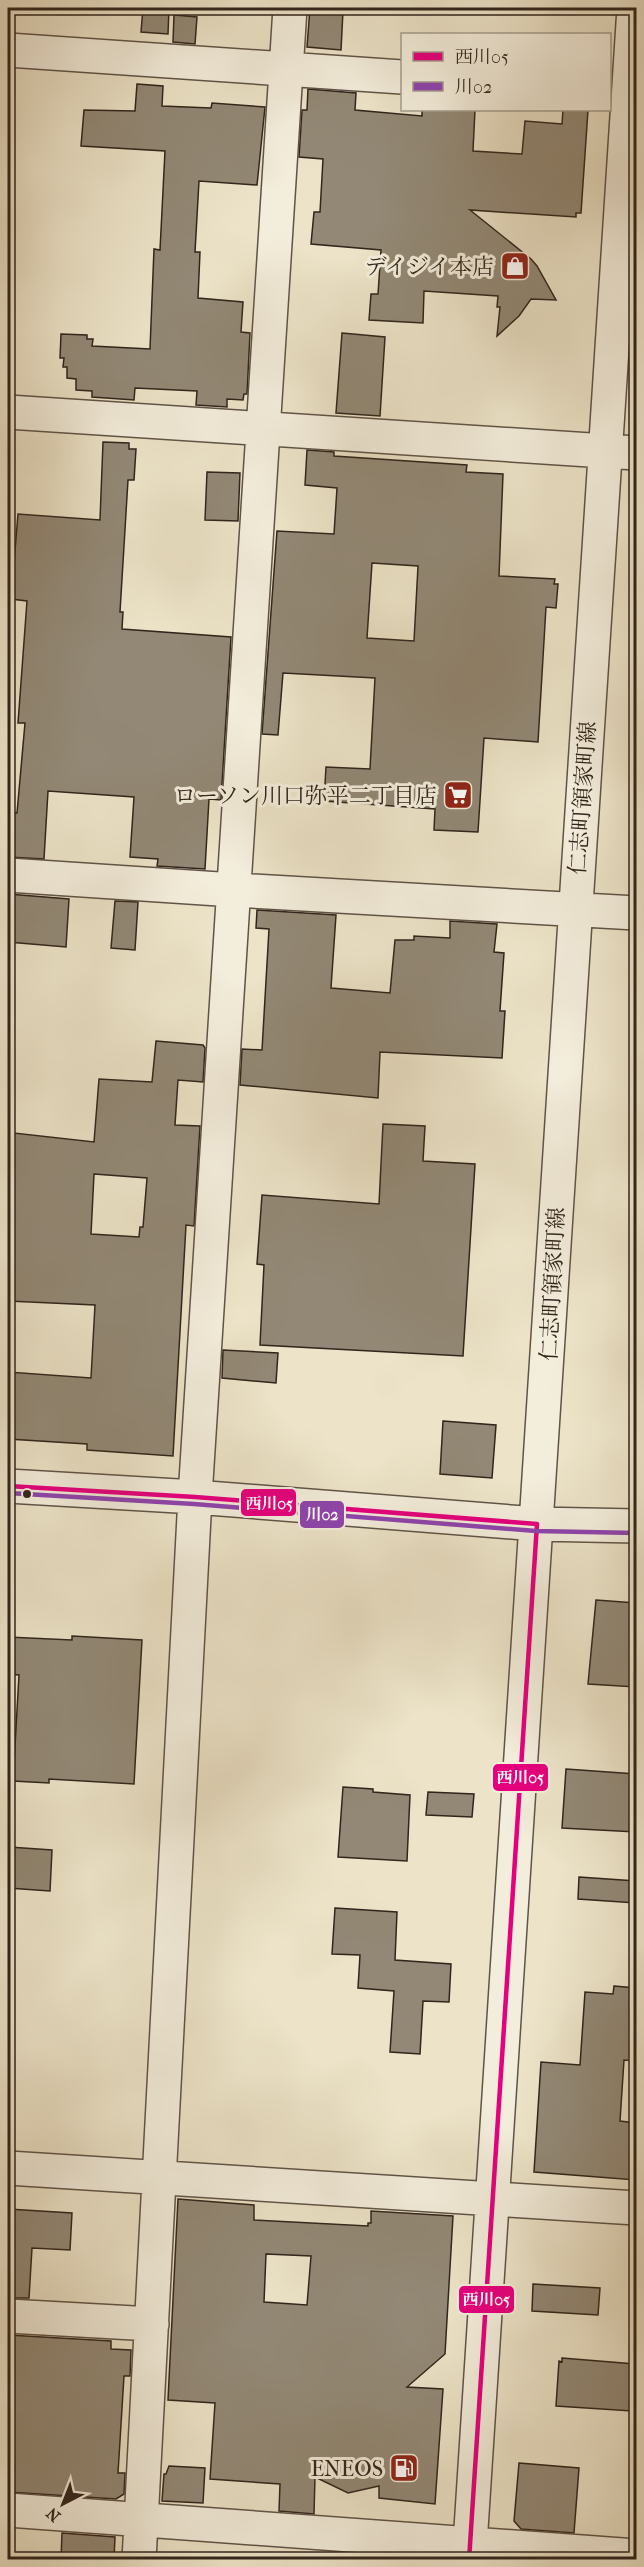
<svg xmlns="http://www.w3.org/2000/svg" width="644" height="2567" font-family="'IM FELL French Canon','Noto Serif JP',serif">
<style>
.building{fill:#928875;stroke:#31251c;stroke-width:1.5;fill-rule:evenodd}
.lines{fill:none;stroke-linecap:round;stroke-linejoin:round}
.minor-casing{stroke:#605447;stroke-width:36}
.minor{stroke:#f3eddb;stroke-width:33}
.bus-1-casing{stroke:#f3eddb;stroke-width:9}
.bus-2-casing{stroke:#f3eddb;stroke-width:9}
.bus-1{stroke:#e5007d;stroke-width:4.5}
.bus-2{stroke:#8e44ad;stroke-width:4.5}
.bus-dot{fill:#31251c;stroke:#f3eddb;stroke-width:2}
.labels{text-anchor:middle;stroke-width:6;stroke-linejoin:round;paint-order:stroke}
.poi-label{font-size:22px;fill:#31251c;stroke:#f3eddb;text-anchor:end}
.street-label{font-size:22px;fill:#31251c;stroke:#f3eddb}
.line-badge{stroke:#f3eddb;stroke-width:2}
.badge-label{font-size:16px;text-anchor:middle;font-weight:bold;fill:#fff}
</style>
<rect width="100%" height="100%" fill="#ece3c8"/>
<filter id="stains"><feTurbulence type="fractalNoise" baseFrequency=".00333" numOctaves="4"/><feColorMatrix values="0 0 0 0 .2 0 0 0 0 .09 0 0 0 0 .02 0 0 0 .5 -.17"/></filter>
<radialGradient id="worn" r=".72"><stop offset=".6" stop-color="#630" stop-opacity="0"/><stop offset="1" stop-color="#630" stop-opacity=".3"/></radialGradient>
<path class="building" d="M143,8h26l-1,26 -27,-2z
M310,8l33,3 -2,39 -34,-3z
M174,15l23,2 -2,27 -22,-2z
M137,84l26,2 -1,20 49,2 1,-5 53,4 -8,78 -58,-4 -4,71h5l-2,46 45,4 -2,30 9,1 -3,61h-3l-1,6 -16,-1v8l-31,-2 1,-14 -62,-3 -1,12 -42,-3v-6l-16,-1v-11l-9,-1v-11h-4l1,-9h-4l1,-24 26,1v4h6l-1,7 58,3 4,-100 6,1 5,-99 -84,-5 3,-36 51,1z
M308,89l48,4 -1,17 67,6v-6h53l-2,41 49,3 3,-33 37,3 1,-14h25l-7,103h-5v4l-106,-7 61,49 6,7 19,34 -25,-1 -12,17 -22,20 3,-29h-3l1,-11 -74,-5 -1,32 -54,-3 2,-26h7l3,-44 -70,-6 3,-32h6l3,-53 -24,-2 3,-47h5z
M342,333l43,4 -5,79 -44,-3z
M103,442l26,1v6h7l-2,31h-6l-8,132h3l-1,17 109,8 -10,163 -12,-1 -4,70 -48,-3 1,-7 -28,-2 4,-60 -86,-6 -4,68 -36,-2v-45l9,1 8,-90h-7l9,-122 -16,-2 7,-85 82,6z
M307,450l27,2v4l133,9 -1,7 37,2 -4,102 56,3 -1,5h4l-2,24 -10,-1 -8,135 -54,-4 -6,94 -44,-2 1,-21 -111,-8 2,-34 44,2 5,-91 -92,-5 -5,62 -16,-1 15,-203 57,3 3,-46 -32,-3zM372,563l46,3 -4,75 -47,-3z
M207,472l33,1 -2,48 -33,-1z
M8,894l61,5 -3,48 -58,-5z
M115,901l23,1 -3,48 -24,-2z
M257,910l79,5 -5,73 59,5 5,-53h19v-4l36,2v-17l47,3 -3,28 10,1 -4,58h5l-3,47 -122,-6 -2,46 -138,-13 2,-36 20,1 7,-121 -13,-1z
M156,1041l47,4 2,3 -2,34 -25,-2 -3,45 25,1 -6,100 -8,-1 -13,231 -86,-6v-6l-79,-5v-67l83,6 4,-73 -87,-4v-97l6,-71 80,9 5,-63 53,3zM94,1174l53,4 -4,49h-3l-1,10 -48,-3z
M383,1124l42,2 -2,35 52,3 -12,192 -203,-11 4,-80 -7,-1 5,-69 117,9z
M223,1350l55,3 -2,30 -54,-5z
M443,1421l53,4 -4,53 -52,-4z
M596,1600l40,3v84l-48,-3z
M72,1636l70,4 -8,144 -85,-5v4l-36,-2 6,-106 -11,-1v-37l64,3z
M566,1769l70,5v58l-74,-4z
M343,1787l30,2v3l37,3 -3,66 -69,-4z
M428,1792l46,2 -2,23 -46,-2z
M9,1847l43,3 -2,41 -42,-3z
M579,1877l57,4v22l-58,-4z
M335,1908l62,4 -2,48 56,4 -2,38 -26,-1 -3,53 -30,-2 4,-61 -36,-3 2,-33 -28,-1z
M614,1986l22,2v73l-12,-1 -4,61 16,2v57l-102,-8 7,-110 39,3 5,-73 28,2z
M178,2199l76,6v15l114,6v-3h3v-12l82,5 -8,138 -38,33 36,2 -8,115 -56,-6v-12l-31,7 -33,-16 -1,37 -35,-3 1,-27 -70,-5 5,-76 -47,-3zM266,2254l45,2 -4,49 -43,-3z
M8,2209l64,4 -2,37 -38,-2 -3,50h-21z
M533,2284l67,4 -2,27 -66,-4z
M8,2335l103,6v8l20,1 -1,26h-6l-6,97h7l-1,21 -8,5 -108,-7z
M562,2358l73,6 -3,47 -76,-5 3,-45 3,1z
M519,2463l60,5 -5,65 -53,-4 -7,-8z
M169,2466l36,2 -2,35 -41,-2 2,-27h2z
M62,2533l53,4 -1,22h-53z"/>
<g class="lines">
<g class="minor-casing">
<path id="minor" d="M8,50l394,27
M8,412l628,41
M8,875l226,15 402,23
M8,1486l187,11 342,27 99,2
M8,2168l628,40
M8,2316l144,8
M8,2510l628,46
M139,2560l56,-1063 95,-1489
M469,2560l165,-2552"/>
</g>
<use href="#minor" class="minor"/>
<g class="bus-1-casing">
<path id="bus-1" d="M8,1486l187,11 342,27 -68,1036"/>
</g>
<g class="bus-2-casing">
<path id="bus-2" d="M8,1493l186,11 342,27 100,2"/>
</g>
<use href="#bus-1" class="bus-1"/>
<use href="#bus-2" class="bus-2"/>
</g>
<defs>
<g id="shop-square" transform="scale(1.5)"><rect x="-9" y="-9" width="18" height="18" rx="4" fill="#8f2418" stroke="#f3eddb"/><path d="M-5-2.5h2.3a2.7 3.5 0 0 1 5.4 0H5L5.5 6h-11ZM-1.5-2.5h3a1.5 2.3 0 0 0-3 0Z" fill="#fff"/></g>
<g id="supermarket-square" transform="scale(1.5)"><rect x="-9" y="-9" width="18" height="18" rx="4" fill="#8f2418" stroke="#f3eddb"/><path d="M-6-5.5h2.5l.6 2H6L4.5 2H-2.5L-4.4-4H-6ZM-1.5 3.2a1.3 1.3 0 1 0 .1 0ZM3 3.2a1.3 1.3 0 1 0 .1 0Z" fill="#fff"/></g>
<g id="fuel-square" transform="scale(1.5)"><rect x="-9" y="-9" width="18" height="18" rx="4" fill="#8f2418" stroke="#f3eddb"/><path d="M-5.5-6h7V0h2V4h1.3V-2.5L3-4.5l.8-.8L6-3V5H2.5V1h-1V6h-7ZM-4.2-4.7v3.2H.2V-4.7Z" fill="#fff"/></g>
</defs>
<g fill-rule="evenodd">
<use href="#shop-square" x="515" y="266"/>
<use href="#supermarket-square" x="458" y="795"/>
<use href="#fuel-square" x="404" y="2468"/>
</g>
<circle class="bus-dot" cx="27" cy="1494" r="5"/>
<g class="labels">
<g class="poi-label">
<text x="494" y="274">デイジイ本店</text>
<text x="437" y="803">ローソン川口弥平二丁目店</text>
<text x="383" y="2476">ENEOS</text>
</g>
<g class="street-label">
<text transform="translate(582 798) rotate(-86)" y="8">仁志町領家町線</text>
<text transform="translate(552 1284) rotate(-87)" y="8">仁志町領家町線</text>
</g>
</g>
<g class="line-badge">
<rect x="240" y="1488" width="57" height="29" rx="6" fill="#e5007d"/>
<rect x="299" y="1500" width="46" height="29" rx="6" fill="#8e44ad"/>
<rect x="492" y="1763" width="57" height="29" rx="6" fill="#e5007d"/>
<rect x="458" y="2285" width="57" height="29" rx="6" fill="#e5007d"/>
</g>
<g class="badge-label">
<text x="269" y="1509">西川05</text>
<text x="322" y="1520">川02</text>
<text x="520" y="1783">西川05</text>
<text x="486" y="2305">西川05</text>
</g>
<rect width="644" height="2567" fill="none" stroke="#ece3c8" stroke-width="30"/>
<rect x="9" y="9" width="626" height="2549" fill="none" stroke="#31251c" stroke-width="3"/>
<rect x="15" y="15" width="614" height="2537" fill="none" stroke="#31251c" stroke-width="1.5"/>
<rect x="401" y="33" width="210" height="78" fill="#f3eddb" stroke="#a59d8f" stroke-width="1.5"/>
<rect x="413" y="52" width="30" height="9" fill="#e5007d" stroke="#a59d8f" stroke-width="1.5"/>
<text x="455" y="63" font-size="18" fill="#31251c">西川05</text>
<rect x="413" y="82" width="30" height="9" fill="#8e44ad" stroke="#a59d8f" stroke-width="1.5"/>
<text x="455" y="93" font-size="18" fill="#31251c">川02</text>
<g transform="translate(63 2504) rotate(222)" stroke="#f3eddb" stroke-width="4.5" paint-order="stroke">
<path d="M0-4.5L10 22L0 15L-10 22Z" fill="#31251c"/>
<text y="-9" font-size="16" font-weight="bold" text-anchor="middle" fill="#31251c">N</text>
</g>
<rect width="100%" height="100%" filter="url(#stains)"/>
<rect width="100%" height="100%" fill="url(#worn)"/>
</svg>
